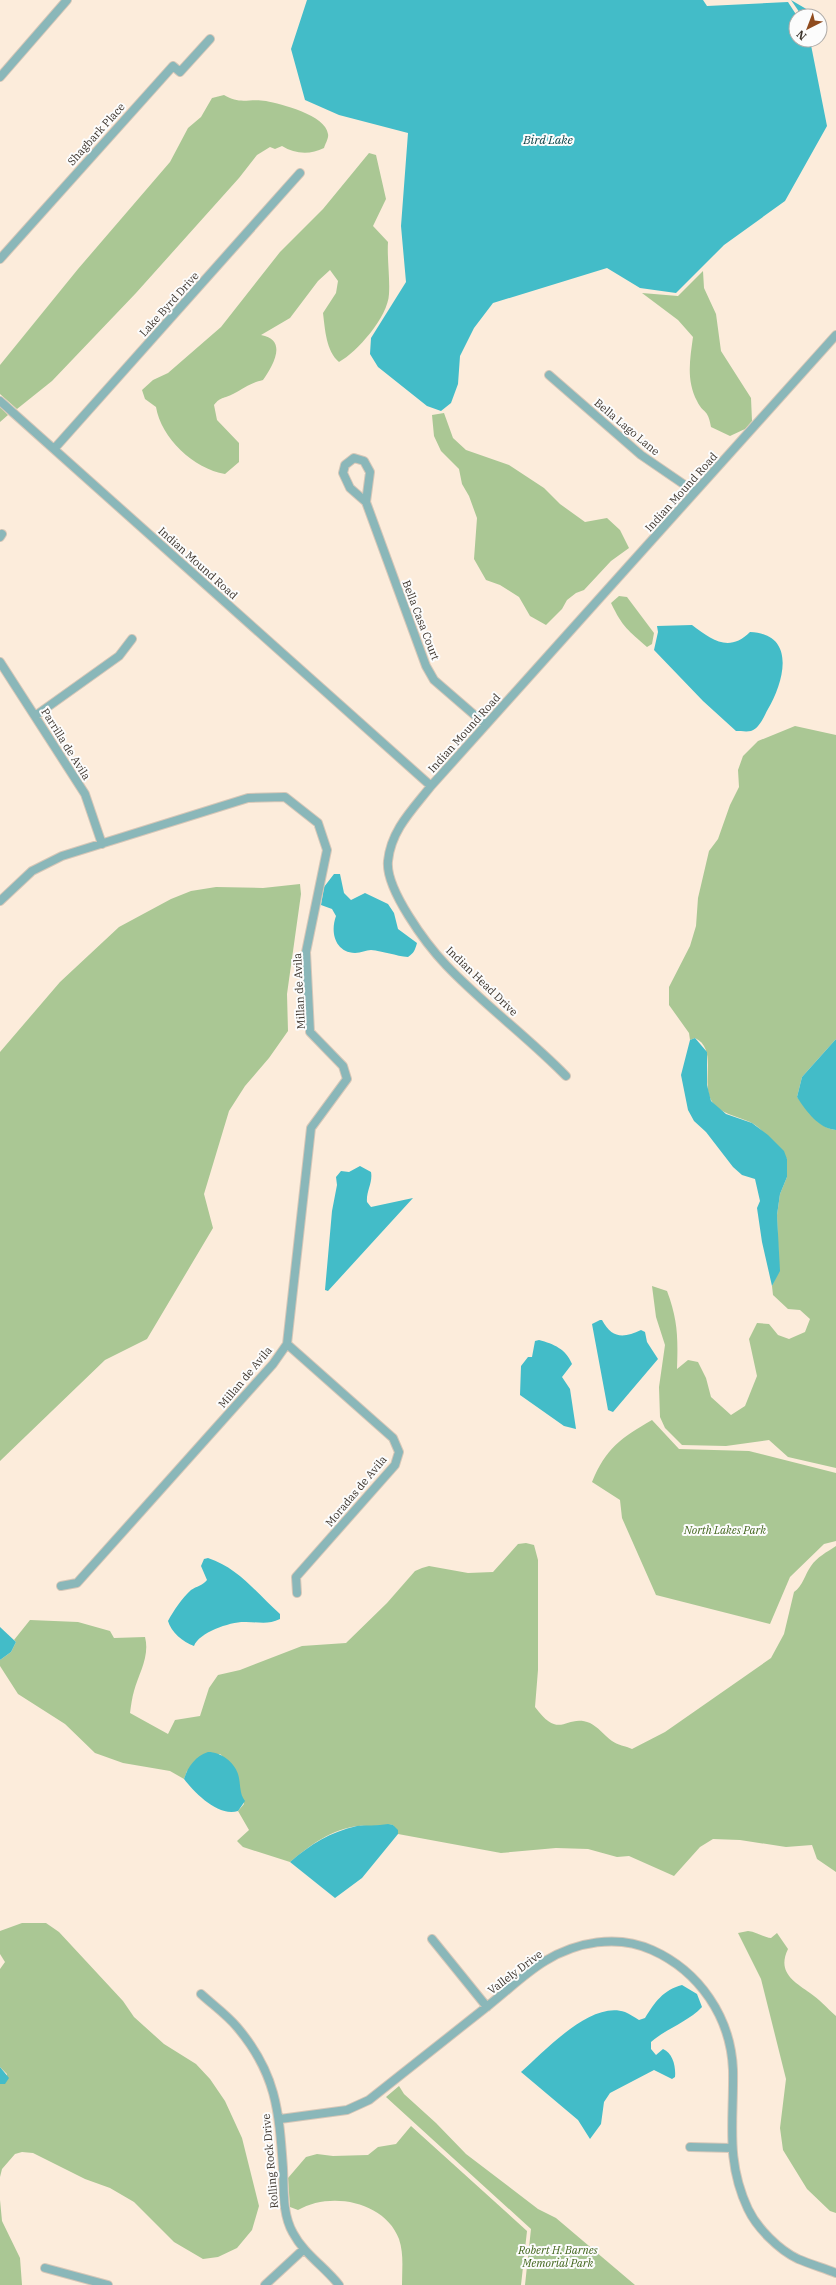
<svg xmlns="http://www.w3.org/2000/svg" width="836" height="2285" font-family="'IBM Plex Serif',serif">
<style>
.green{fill:#aac794}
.water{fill:#43bcc8}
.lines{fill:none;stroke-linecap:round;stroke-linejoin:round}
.minor-casing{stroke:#d6c7b8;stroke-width:10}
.minor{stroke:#8ab7b9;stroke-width:8}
.labels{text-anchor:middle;stroke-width:4;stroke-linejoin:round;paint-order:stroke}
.street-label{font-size:11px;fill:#3c342c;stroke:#fcfcfc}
.park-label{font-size:11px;font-style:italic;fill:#40641b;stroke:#fcfcfc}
.water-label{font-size:12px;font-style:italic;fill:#033d42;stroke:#fcfcfc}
</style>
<rect width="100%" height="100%" fill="#fcecdb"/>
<path class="green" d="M224,95c16,10 25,3 42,6 15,3 60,14 62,33 1,4 -3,10 -4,14 -14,7 -29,6 -42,-2l-7,3 -5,-2 -13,8 -18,23 -103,115 -84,88 -35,28 -17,-15v-29l78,-96 92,-107 18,-34 13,-11 11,-19z
M369,153l7,2 10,44 -13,27 15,16c-1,17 2,35 1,52 -1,23 -32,58 -50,68 -13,-11 -14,-33 -16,-49l13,-20 2,-12 -8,-11 -12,11 -28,37 -29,17c28,5 11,32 2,45 -13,3 -18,8 -30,14 -9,5 -12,2 -19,11l3,15 22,23v19l-14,12c-31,-5 -64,-36 -69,-67l-11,-8 -3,-9 11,-10 15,-7 53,-46 59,-75 43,-43z
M703,271l1,17 12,26 5,37 30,47 1,23 -7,8 -15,7 -19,-9c-3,-19 -8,-13 -14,-26 -11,-21 -7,-42 -4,-64l-15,-17 -36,-27 36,3z
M0,407l8,8 -8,7z
M444,413l9,25 13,12 43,15 35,23 16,16 25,18 22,-4 13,12 9,18 -18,13 -27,29 -8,3 -9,7 -5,9 -16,16 -16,-9 -11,-19 -19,-12 -14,-5 -12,-21 3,-41 -8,-22 -7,-12 -3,-15 -18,-18 -7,-15 -2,-21z
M619,596l8,1 27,36 -2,11 -5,3c-19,-17 -24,-19 -36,-44z
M795,726l41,9v304l-34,38 -5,20c11,13 21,31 39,33v338l-48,-11 -19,-17 -43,6 -44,-1 -17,-17 -5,-11 -1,-30 6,-42 -9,-28 -4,-31 15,5c11,29 11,47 10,78l11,-9 10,2 8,16 5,19 20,18 14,-9 12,-30 -8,-37 8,-16 12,1 9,11 11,4 16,-7 5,-13 -10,-9 -12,-1 -15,-14 -1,-9 7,-15 -2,-56 3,-21 7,-17v-18c-10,-11 -23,-30 -37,-37 -13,-6 -31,-8 -39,-22 -10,-18 7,-51 -16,-62l-5,2 -1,-7 -20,-28v-18l21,-41 6,-20 2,-28 11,-47 9,-12 12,-34 9,-18 -1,-17 5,-14 15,-15z
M300,884l1,10 -14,100 1,37 -19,27 -24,28 -16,25 -25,83 9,34 -66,111 -42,21 -105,101v-409l60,-70 59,-55 52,-28 20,-8 25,-4 47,1z
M652,1420l27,29 70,2 87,22v68l-12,3 -34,33 -20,47 -114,-29 -34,-77 -2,-18 -28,-18c14,-34 29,-44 60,-62z
M526,1543l8,2 4,15v110l-3,37c26,35 30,6 55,16 8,4 14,12 22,18 5,4 14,5 20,8l33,-17 106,-74 13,-24 10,-42c9,-6 11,-18 17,-26 6,-9 16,-14 25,-20v326l-19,-13 -5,-14 -26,2 -46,-7 -27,-1 -13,8 -26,29 -45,-20 -12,1 -29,-8 -32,-1 -55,5 -103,-19 -5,-9c-7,-1 -12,1 -19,1 -5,1 -10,-1 -15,0 -26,2 -50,20 -69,36l-47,-15 -6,-6 12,-11 -11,-19 6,-7 -12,-39 -12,-11 -33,17 -3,8 -14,-8 -47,-8 -28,-10 -30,-29 -47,-30 -18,-28v-6l11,-8 5,-10 -2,-2 16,-20 48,2 32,9 4,7 31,-1c5,19 -6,36 -11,54 -2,7 -3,14 -4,22l38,21 7,-14 25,-4 9,-28 9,-13 22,-5 62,-24 44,-3 41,-40 28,-32 7,-3 7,-2 39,7 25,-1 25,-28z
M22,1923h24l13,9 64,69 11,16 30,27 32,20 14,15 15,22 17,37 17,68 -7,24 -15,18 -19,9 -15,2 -29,-17 -40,-40 -24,-14 -25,-9 -52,-26 -11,-1 -7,2 -13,15 -2,8v-93l5,-1 2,-9 -7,-7v-98l5,-7 -5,-8v-23z
M748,1931c9,1 15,6 23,7l6,-5 11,16c-11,23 5,32 22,44 9,6 17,15 26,23v197l-6,-2 -23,-22 -24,-39 -3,-22 6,-49 -25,-100 -23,-46z
M399,2086l5,8 32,29 30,31 72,55 18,9 79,67h-110l6,-56 -145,-132z
M411,2126l116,105 -6,54h-119c0,-16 2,-31 -3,-46 -14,-38 -69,-48 -101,-29l-8,-3 -2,-29 18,-21 11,-3 16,2 35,-1 10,-8 18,-3z
M0,2200l2,21 18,37 2,27h-22z"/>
<path class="water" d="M307,0h396l4,6 81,-4 9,14 -1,24h14l17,86 -42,75 -61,44 -48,48 -36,-5 -33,-20 -114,35 -19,25 -14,28 -2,28 -7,19 -10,8 -14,-5 -49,-39 -8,-13 1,-16 35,-56 -5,-56 7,-93 -69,-18 -34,-15 -14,-51z
M791,0l17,10v6h-6z
M692,625c20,15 37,28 58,7 47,2 34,50 18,77 -4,7 -8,19 -17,22 -4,1 -11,0 -15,0l-33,-30 -49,-51 4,-18 -1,-6z
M334,874h6l4,19 7,7 14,-7 23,11 6,9 4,16 19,14c-2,7 -3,10 -9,14 -12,-1 -25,-6 -37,-7 -5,0 -10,3 -16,3 -20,-1 -25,-21 -19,-37l-4,-7 -11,-4 3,-18z
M695,1038l12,14v33l4,16 15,13 26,9 16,12 16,16 3,8v18l-7,17 -3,21 3,56 -8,15 -10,-44 -5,-34 3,-7 -5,-22 -13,-4 -9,-8 -27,-35 -12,-11 -6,-11 -7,-35 9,-35z
M836,1039v91c-17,-1 -30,-19 -39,-33l5,-20z
M360,1166l11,6c2,11 -5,19 -4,30l4,5 42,-9 -85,93 -3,-1 7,-79 5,-26 -1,-8 5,-6 8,1z
M600,1320h2c10,19 22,18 39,10l4,2 2,10 11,17 -45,53 -5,-2 -16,-86z
M539,1340c15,4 27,9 33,24l-10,13 8,12 6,40 -12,-3 -44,-31 1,-29 7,-9h4l3,-16z
M208,1558c31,10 49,36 72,56v5c-12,6 -21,3 -34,3 -14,-1 -47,10 -52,24 -11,-4 -23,-14 -26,-25 6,-11 14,-23 23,-31 6,-4 11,-4 16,-10l-6,-14 3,-7z
M0,1627l16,15 -5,10 -11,8z
M208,1752c13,0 26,10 30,22 3,10 1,19 7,27l-7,10c-20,6 -43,-18 -54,-32 4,-13 12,-23 24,-27z
M388,1824l5,1 5,5v4l-36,44 -27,20 -45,-36c21,-18 40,-30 67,-36 7,-1 21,0 31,-2z
M682,1985l15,9 5,13c-14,15 -35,21 -51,35v7l5,6 7,-6c10,4 13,18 12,28l-3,2 -18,-9 -44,23 -6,9 -3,22 -11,15 -12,-19 -57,-48c24,-21 70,-72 104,-60 5,2 9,5 14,8l6,-2c10,-16 18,-28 37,-33z
M0,2067l9,11 -4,6h-5z"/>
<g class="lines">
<g class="minor-casing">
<path id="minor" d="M0,77l67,-77
M0,259l173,-193 7,6 30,-33
M549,375l92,80 54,37
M0,401l431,385
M54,449l246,-276
M366,502l-16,-14 -7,-15 2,-8 9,-7 10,3 6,11 -4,30 60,164 8,14 52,45
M0,537l2,-3
M0,662l85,132 17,50
M35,716l84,-60 13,-17
M0,901l32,-30 30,-15 186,-58 37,-1 33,26 9,27 -21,102 4,80 33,34 4,13 -36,49 -24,216 -14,20 -196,219 -16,3
M566,1076c-38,-39 -83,-72 -120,-111 -19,-20 -61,-76 -58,-104 3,-31 25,-52 43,-75l405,-451
M287,1344l106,94 6,14 -4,13 -99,112 1,16
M432,1939l55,68
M201,1994c12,11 26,21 36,33 39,46 42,83 46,141 1,21 -1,46 10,65 11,21 32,34 46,52
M280,2119l67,-9 22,-10c40,-32 80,-63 120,-95 18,-14 36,-32 56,-44 31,-19 72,-27 107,-11 47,21 79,67 81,120 1,51 -8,90 15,139 9,19 31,41 50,50 12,5 25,9 38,14
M690,2147l42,1
M45,2268l63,17
M265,2285l39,-36"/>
</g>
<use href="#minor" class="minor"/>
</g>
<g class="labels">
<g class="street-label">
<text transform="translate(96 134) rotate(-48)" y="4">Shagbark Place</text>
<text transform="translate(169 304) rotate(-48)" y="4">Lake Byrd Drive</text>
<text transform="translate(627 427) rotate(40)" y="4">Bella Lago Lane</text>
<text transform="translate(681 492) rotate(-48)" y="4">Indian Mound Road</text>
<text transform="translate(198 563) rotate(42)" y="4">Indian Mound Road</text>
<text transform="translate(421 620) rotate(69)" y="4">Bella Casa Court</text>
<text transform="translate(464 733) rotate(-48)" y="4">Indian Mound Road</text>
<text transform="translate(66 744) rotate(58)" y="4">Parrilla de Avila</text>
<text transform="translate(482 981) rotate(44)" y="4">Indian Head Drive</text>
<text transform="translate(299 991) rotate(-93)" y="4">Millan de Avila</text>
<text transform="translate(245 1377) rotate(-50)" y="4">Millan de Avila</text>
<text transform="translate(356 1491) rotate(-50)" y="4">Moradas de Avila</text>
<text transform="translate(515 1972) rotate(-37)" y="4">Vallely Drive</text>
<text transform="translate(270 2161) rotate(-95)" y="4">Rolling Rock Drive</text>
</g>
<g class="park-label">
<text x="725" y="1534">North Lakes Park</text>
<text x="558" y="2254">Robert H. Barnes<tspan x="558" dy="13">Memorial Park</tspan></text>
</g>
<g class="water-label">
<text x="548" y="144">Bird Lake</text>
</g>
</g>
<g transform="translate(808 28) rotate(222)"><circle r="19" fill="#fcfcfc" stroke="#afaca9"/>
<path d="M0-3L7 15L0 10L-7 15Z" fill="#8f4b1e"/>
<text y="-6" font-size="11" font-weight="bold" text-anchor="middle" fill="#3c342c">N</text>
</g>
</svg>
